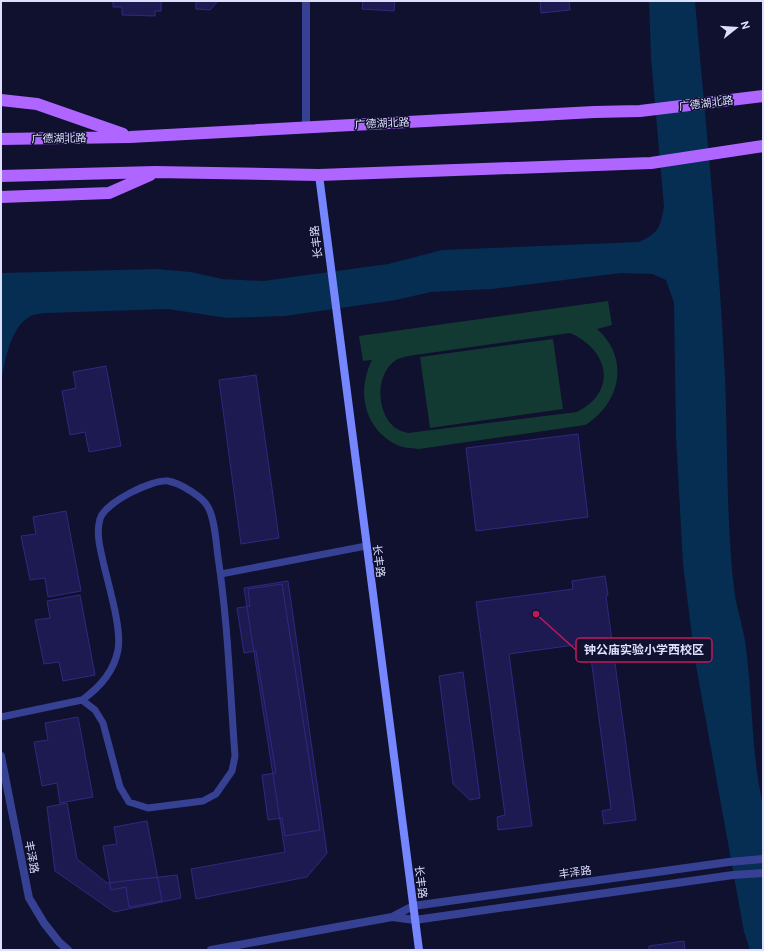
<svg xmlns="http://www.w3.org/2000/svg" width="764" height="951" font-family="Overpass,'Noto Sans SC',sans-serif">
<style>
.green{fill:#123a33;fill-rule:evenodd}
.water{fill:#062d52}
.building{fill:#1d1a52;stroke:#2e2a80}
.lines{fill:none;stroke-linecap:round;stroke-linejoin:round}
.lane{stroke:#364193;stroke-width:7}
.street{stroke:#364193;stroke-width:8}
.secondary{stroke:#7586ff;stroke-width:8}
.primary{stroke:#af65ff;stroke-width:12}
.labels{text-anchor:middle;stroke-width:3;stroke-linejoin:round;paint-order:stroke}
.street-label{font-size:11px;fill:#dedfff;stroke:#10102f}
.leader{fill:none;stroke:#c2185b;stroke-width:1.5}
.callout-dot{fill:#c2185b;stroke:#10102f;stroke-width:1.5}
.callout{fill:#10102f;stroke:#c2185b;stroke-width:1.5}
.callout-label{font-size:12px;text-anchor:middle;font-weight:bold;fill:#dedfff}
</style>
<rect width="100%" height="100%" fill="#10102f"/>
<path class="green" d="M608,301l4,24 -15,4c33,29 24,74 -12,96l-166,24c-8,-1 -17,-1 -24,-5 -32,-17 -38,-54 -23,-84l-9,1 -4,-25zM570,333c39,17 48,58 7,79l-169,21c-5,-1 -10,-3 -14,-6 -18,-16 -19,-53 2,-67 3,-2 8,-3 12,-4z
M553,339l10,70 -133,19 -10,-71z"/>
<path class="water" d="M649,1h46c11,125 24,251 30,376 3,70 1,142 9,211 2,20 10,40 12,60 7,52 5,105 17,157v145h-13l-6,-18 -49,-272 -12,-96 -7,-127 -2,-134 -8,-23 -14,-6 -31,-1 -129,16 -61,3 -35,8 -111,16 -58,2 -59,-9 -121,4c-5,0 -12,1 -16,3 -21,10 -26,46 -30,66v-109l155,-4 35,3 31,7 41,2 125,-17 54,-14 197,-8c20,-9 21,-15 25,-35l-13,-149z"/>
<path class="building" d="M113,1h48v10h-6v5l-33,-1v-8h-9z
M196,1h22l-8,9 -14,-1z
M363,1h32l-1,10 -32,-2z
M540,1h29l1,9 -29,3z
M106,366l15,80 -32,6 -4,-20 -15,3 -8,-44 14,-3 -3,-16z
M256,375l23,163 -38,6 -22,-164z
M578,434l10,83 -112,14 -10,-83z
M66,511l15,80 -33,6 -3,-19 -15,2 -9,-44 15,-2 -3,-17z
M605,576l3,19 -2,1 30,224 -32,4 -2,-13 9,-2 -22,-166 -80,11 23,172 -34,4 -1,-13 8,-2 -29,-213 97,-13 -1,-8z
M288,581l39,272 -20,24 -111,22 -5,-30 94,-17 -41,-264z
M282,584l38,246 -35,6 -3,-18 -14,2 -6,-45 14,-2 -20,-122 -12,2 -7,-45 13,-2 -2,-17z
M80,595l15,80 -32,6 -4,-19 -15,2 -9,-44 15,-2 -3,-17z
M463,672l17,126 -10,2 -17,-16 -14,-108z
M78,717l15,80 -33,6 -3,-20 -15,3 -8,-44 14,-2 -3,-17z
M67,803l10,56 30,24 70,-8 4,23 -67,14 -59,-41 -8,-64z
M147,821l15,80 -33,6 -3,-20 -15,3 -8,-44 14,-2 -3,-17z
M684,941l1,9h-36v-4z"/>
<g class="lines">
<path class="lane" d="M221,574l145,-28
M1,717l81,-17 13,10 8,13 17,64 9,15 19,6 55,-7 13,-7 16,-23 3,-15c-5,-66 -7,-133 -17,-199 -2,-14 -3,-38 -10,-50 -5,-10 -28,-24 -40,-26 -16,-2 -64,22 -68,38 -4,14 0,29 3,42 5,23 19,67 15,89 -4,21 -19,38 -36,50"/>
<path class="street" d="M306,127v-126
M1,756l28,142 15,25 15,19 9,8
M392,917l23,3 318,-45 30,-2
M211,950l181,-33 21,-11 316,-44 34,-3"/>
<path class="secondary" d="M319,175l100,775"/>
<path class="primary" d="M1,100l36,4 86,30
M1,139l129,-2 464,-25 46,-1 123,-15
M1,176l154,-4 164,3 332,-12 112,-17
M1,197l108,-4 41,-18"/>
</g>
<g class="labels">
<g class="street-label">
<text transform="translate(706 103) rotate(-7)" y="4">广德湖北路</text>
<text transform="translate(382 123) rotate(-3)" y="4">广德湖北路</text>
<text transform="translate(59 138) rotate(-1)" y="4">广德湖北路</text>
<text transform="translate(316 242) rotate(-97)" y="4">长丰路</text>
<text transform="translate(379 561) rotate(83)" y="4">长丰路</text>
<text transform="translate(32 857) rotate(79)" y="4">丰泽路</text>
<text transform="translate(575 872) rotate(-8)" y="4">丰泽路</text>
<text transform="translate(421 882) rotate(83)" y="4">长丰路</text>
</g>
</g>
<path class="leader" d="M536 614L576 650"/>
<circle class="callout-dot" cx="536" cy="614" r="4"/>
<rect class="callout" x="576" y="638" width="136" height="24" rx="4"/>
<g class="callout-label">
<text x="644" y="654">钟公庙实验小学西校区</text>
</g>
<rect width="764" height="951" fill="none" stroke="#dedfff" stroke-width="4"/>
<g transform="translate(736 28) rotate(73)" stroke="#10102f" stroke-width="3" paint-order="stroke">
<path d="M0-3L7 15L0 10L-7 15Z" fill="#dedfff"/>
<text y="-6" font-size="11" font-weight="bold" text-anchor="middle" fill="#dedfff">N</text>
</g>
</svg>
